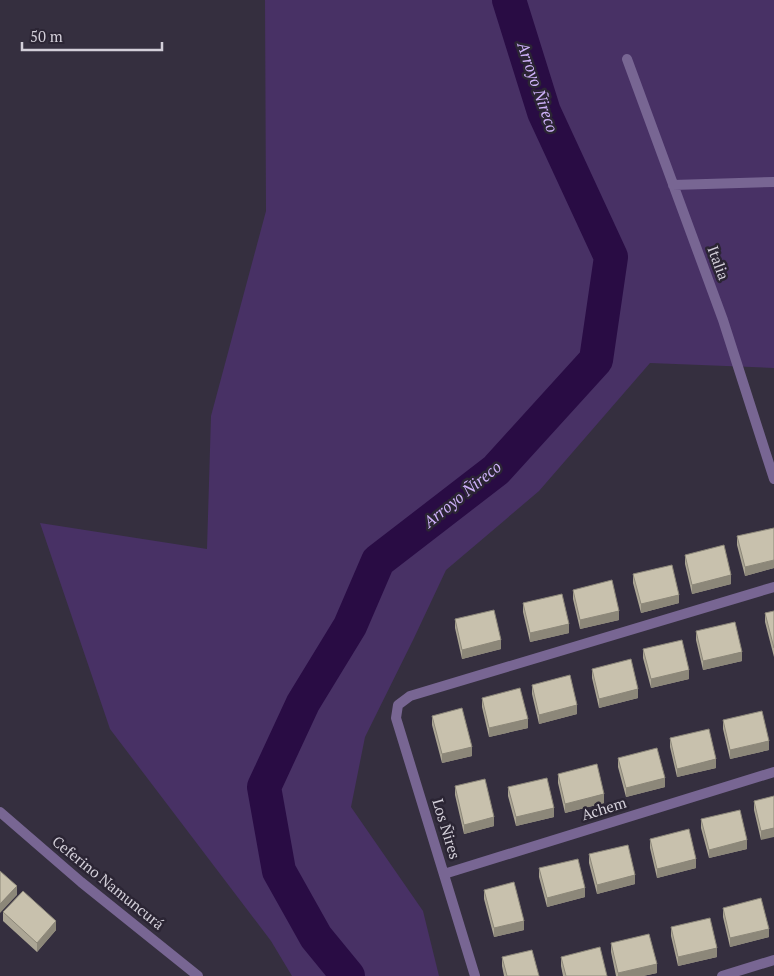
<svg xmlns="http://www.w3.org/2000/svg" width="774" height="976" font-family="'PT Serif',serif">
<style>
.green{fill:#483165}
.lines{fill:none;stroke-linecap:round;stroke-linejoin:round}
.river{stroke:#290c44;stroke-width:34}
.minor{stroke:#786693;stroke-width:10}
.wall{fill:#aca695}
.shaded-wall{fill:#8c8779}
.building{fill:#c8c1ad;stroke:#8c8779}
.labels{text-anchor:middle;stroke-width:5;stroke-linejoin:round;paint-order:stroke}
.street-label{font-size:15px;fill:#d3cfd9;stroke:#2b2534}
.water-label{font-size:16px;font-style:italic;fill:#ceb1f9;stroke:#2b2534}
</style>
<rect width="100%" height="100%" fill="#352f3f"/>
<path class="green" d="M265,0h509v368l-124,-5 -111,128 -93,79 -32,68 -49,99 -14,70 72,104 16,65h-147l-21,-35 -161,-212 -70,-206 167,26 4,-133 55,-205z"/>
<g class="lines">
<path class="river" d="M348,976l-32,-39 -37,-66 -15,-84 39,-84 47,-77 28,-65 118,-91 100,-110 15,-103 -67,-145 -35,-112"/>
<path class="minor" d="M627,59l96,261 51,159
M673,185l101,-3
M0,812l81,70 117,94
M444,874l330,-102
M475,976l-79,-258 2,-13 12,-9 364,-109
M722,976l52,-16"/>
</g>
<path class="wall" d="M774,528v40l-29,8 -8,-31v-9z
M685,555l46,29 -39,10 -7,-30z
M633,574l46,29 -38,10 -8,-30z
M573,590l46,30 -39,9 -7,-30z
M523,603l46,30 -39,9 -7,-30z
M774,611v46l-9,-35v-9z
M455,619l46,30 -39,10 -7,-31z
M696,631l46,30 -39,9 -7,-30z
M643,649l46,30 -38,9 -8,-30z
M592,669l46,29 -39,10 -7,-30z
M532,685l45,29 -38,10 -7,-30z
M482,698l46,30 -39,9 -7,-30z
M432,716l40,40 -30,7 -10,-38z
M723,720l46,30 -39,9 -7,-30z
M670,738l46,30 -39,9 -7,-30z
M618,758l47,29 -39,10 -8,-30z
M558,774l46,29 -39,10 -7,-30z
M455,786l39,40 -30,8 -9,-39z
M508,787l46,30 -38,9 -8,-30z
M774,796l-13,44 -7,-30v-9z
M701,819l46,30 -38,9 -8,-30z
M650,839l46,29 -39,10 -7,-30z
M589,854l46,30 -38,10 -8,-31z
M539,868l46,29 -38,10 -8,-30z
M484,890l40,40 -30,7 -10,-38z
M723,908l46,29 -39,10 -7,-30z
M3,912l53,18 -19,22 -34,-31z
M671,927l46,30 -39,9 -7,-30z
M611,943l46,30 -14,3h-27l-5,-24z
M502,957l37,19h-35l-2,-10z
M561,957l46,19h-44l-2,-10z"/>
<path class="shaded-wall" d="M774,560v8l-29,8v-9z
M731,575v9l-39,10v-9z
M679,595v8l-38,10v-9z
M619,611v9l-39,9v-9z
M569,624v9l-39,9v-9z
M501,640v9l-39,10v-9z
M742,652v9l-39,9v-9z
M689,670v9l-38,9v-9z
M638,689v9l-39,10v-9z
M577,705v9l-38,10v-9z
M528,719v9l-39,9v-9z
M769,741v9l-39,9v-9z
M472,747v9l-30,7v-9z
M716,759v9l-39,9v-8z
M665,778v9l-39,10v-9z
M604,794v9l-39,10v-9z
M554,808v9l-38,9v-9z
M494,817v9l-30,8v-9z
M774,828v9l-13,3v-9z
M747,840v9l-38,9v-8z
M696,859v9l-39,10v-9z
M635,875v9l-38,10v-9z
M17,886v9l-17,18v-9z
M585,888v9l-38,10v-9z
M56,921v9l-19,22v-9z
M524,921v9l-30,7v-9z
M769,929v8l-39,10v-9z
M717,948v9l-39,9v-9z
M657,964v9l-14,3h-25v-3z"/>
<path class="building" d="M774,528v32l-29,7 -8,-31z
M724,545l7,30 -39,10 -7,-30z
M672,565l7,30 -38,9 -8,-30z
M612,580l7,31 -39,9 -7,-30z
M562,594l7,30 -39,9 -7,-30z
M494,610l7,30 -39,10 -7,-31z
M774,611v37l-9,-35z
M735,622l7,30 -39,9 -7,-30z
M682,640l7,30 -38,9 -8,-30z
M631,659l7,30 -39,10 -7,-30z
M570,675l7,30 -38,10 -7,-30z
M520,688l8,31 -39,9 -7,-30z
M462,708l10,39 -30,7 -10,-38z
M762,711l7,30 -39,9 -7,-30z
M709,729l7,30 -39,10 -7,-31z
M657,748l8,30 -39,10 -8,-30z
M597,764l7,30 -39,10 -7,-30z
M547,778l7,30 -38,9 -8,-30z
M485,779l9,38 -30,8 -9,-39z
M774,796v32l-13,3 -7,-30z
M740,810l7,30 -38,10 -8,-31z
M689,829l7,30 -39,10 -7,-30z
M628,845l7,30 -38,10 -8,-31z
M578,859l7,29 -38,10 -8,-30z
M0,871l17,15 -17,18z
M514,882l10,39 -30,7 -10,-38z
M23,891l33,30 -19,22 -34,-31z
M761,898l8,31 -39,9 -7,-30z
M710,918l7,30 -39,9 -7,-30z
M649,934l8,30 -39,9 -7,-30z
M600,947l7,29h-41l-5,-19z
M532,950l7,26h-32l-5,-19z"/>
<g class="labels">
<g class="street-label">
<text transform="translate(718 263) rotate(70)" y="5">Italia</text>
<text transform="translate(604 809) rotate(-17)" y="5">Achem</text>
<text transform="translate(446 829) rotate(73)" y="5">Los Ñires</text>
<text transform="translate(108 883) rotate(39)" y="5">Ceferino Namuncurá</text>
</g>
<g class="water-label">
<text transform="translate(538 87) rotate(71)" y="6">Arroyo Ñireco</text>
<text transform="translate(462 494) rotate(-39)" y="6">Arroyo Ñireco</text>
</g>
</g>
<path d="M22 42v8h140v-8" fill="none" stroke="#d3cfd9" stroke-width="2.5"/>
<text x="30" y="42" font-size="15" fill="#d3cfd9" stroke="#2b2534" stroke-width="4" paint-order="stroke">50 m</text>
</svg>
